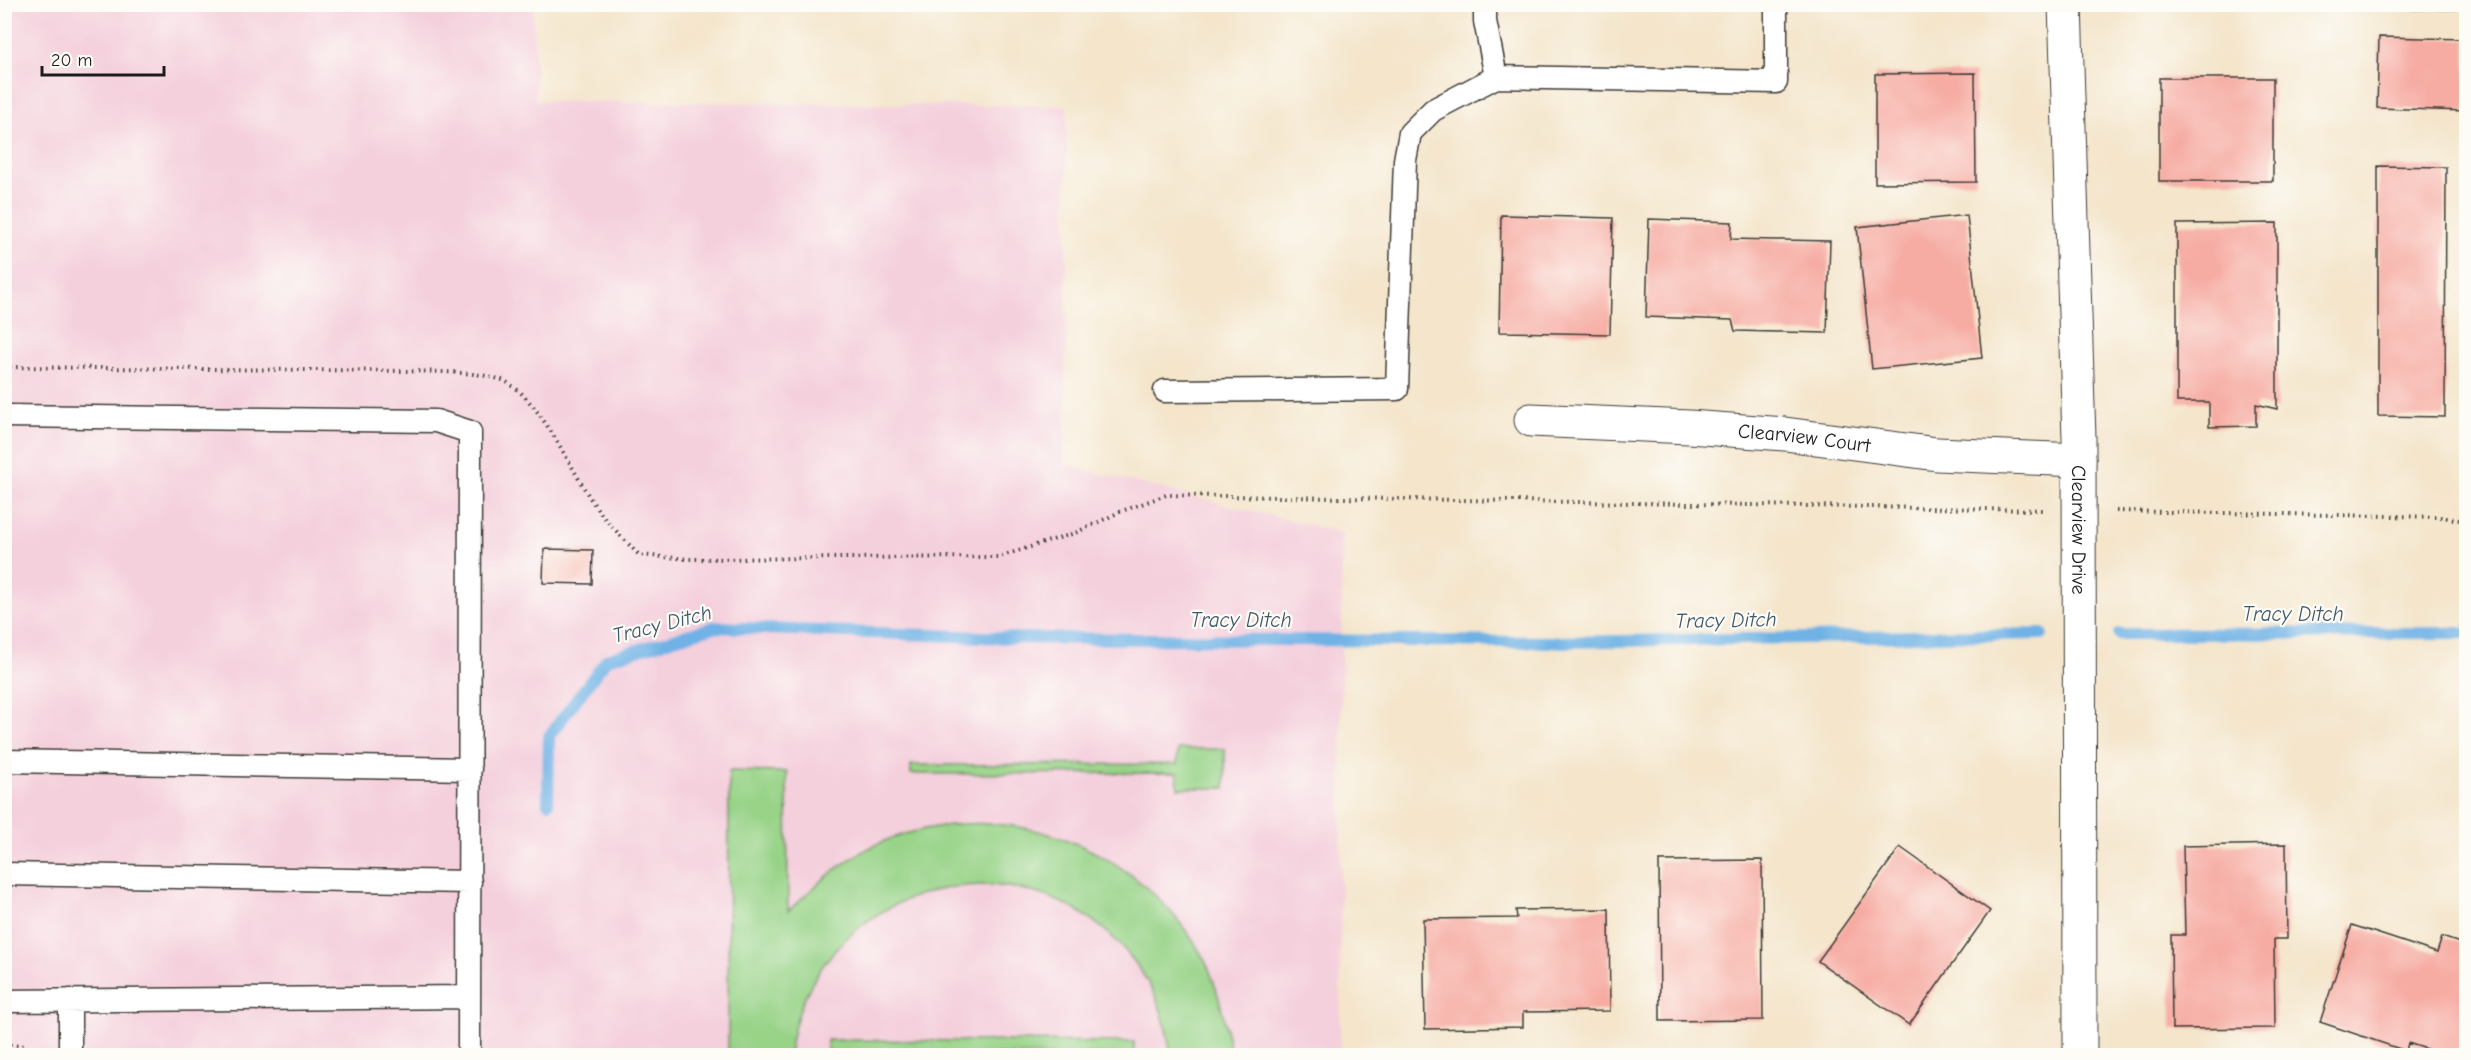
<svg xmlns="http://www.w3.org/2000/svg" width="2471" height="1060" font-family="'Comic Neue',sans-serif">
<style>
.built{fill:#f4cfdc}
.green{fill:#98d388;stroke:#5a7852;stroke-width:1.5}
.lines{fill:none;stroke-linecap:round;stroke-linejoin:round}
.stream{stroke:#70b2e5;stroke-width:12}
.building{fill:#f6aca3}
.lane-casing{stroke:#3c3a36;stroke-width:25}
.street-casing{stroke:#3c3a36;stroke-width:35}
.path{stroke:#3c3a36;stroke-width:4;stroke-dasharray:1.5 4.5;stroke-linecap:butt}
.lane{stroke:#fff;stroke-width:22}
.street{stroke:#fff;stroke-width:33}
.labels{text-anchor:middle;stroke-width:4.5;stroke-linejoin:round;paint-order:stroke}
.street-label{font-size:20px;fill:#1c1c1c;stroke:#fdfcf7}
.water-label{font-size:21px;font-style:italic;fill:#3e586c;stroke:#fdfcf7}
</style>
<rect width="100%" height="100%" fill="#fdfcf7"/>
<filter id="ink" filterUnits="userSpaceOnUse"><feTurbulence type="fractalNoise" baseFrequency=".0167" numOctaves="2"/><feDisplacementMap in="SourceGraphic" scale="12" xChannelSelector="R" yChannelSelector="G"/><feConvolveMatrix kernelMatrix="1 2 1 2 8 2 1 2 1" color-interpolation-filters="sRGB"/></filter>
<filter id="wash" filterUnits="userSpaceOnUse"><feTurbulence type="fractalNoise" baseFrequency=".008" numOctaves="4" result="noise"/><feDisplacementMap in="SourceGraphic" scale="24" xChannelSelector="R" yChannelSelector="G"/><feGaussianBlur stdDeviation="1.35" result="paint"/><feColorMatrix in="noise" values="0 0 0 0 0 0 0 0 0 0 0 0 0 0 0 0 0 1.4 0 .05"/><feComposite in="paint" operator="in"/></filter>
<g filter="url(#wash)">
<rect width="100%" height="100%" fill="#f4e5cb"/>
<path class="built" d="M5,5h528l3,96 531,5 -2,359 277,68 -2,522 -1335,1z"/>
<path class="green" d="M2376,4l90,1v4l-91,-1z
M1178,749h47v39h-47l-1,-15 -266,1v-9l266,-1z
M729,771l58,1 1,139c32,-29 58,-55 99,-71 104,-39 219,-7 289,78 13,16 26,34 34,54 11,27 16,55 21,83h-60c-4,-20 -7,-42 -17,-61 -87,-173 -340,-130 -365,61h-61z
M827,1040l307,2v13h-307z"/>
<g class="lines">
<path class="stream" d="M2119,634l347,-1
M548,803l1,-67 58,-77 107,-32 296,11 548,4 484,-8"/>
</g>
<g id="blocks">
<path class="building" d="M2379,37l87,2v72l-89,-3z
M1975,73l1,109 -101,1v-109z
M2159,78h114v103h-114z
M2378,166l68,1 -1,250 -67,-1z
M1501,215l112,3 -3,116 -111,-2z
M1967,215l15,143 -110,11 -15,-142z
M1649,219l83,3 -1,17 99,2 -3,92 -92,-2 -3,-11 -86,-3z
M2277,223v186l-21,-5v22l-47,1v-25h-32v-178z
M544,549l49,1 -1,34 -49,-1z
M2286,844l1,95h-13l1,89 -103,1 -1,-94h14l-2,-89z
M1900,847l90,64 -81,114 -91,-64z
M1762,860l1,160 -103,1 -1,-160z
M1609,909l1,102 -87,1v15l-98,2 -2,-110 94,-1 -1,-8z
M2352,925l85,28 5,-16 24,8v111h-18l-40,-13 -2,8 -86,-29z"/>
</g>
</g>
<g filter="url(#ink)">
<use href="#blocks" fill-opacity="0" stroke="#3c3a36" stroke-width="1.5"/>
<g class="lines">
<g class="lane-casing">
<path id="lane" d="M1485,4v17l11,56 280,5v-78
M1165,391l232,-2 8,-229 5,-27 23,-23 63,-33
M4,416l432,5 34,11 -1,624
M4,761l466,8
M4,874l466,8
M70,1000v56
M4,1001l465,-4"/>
</g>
<g class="street-casing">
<g id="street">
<path id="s1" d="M2065,4l14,434 1,618"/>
<path id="s2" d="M1531,420l158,7 96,7 152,20 142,6"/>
</g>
</g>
<path class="path" d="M4,367l403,4c27,1 69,0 95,9 35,13 71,93 92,124 12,18 30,35 45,51l50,4 309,-2 77,-24 47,-22 44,-16 877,15
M2116,511l326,6 24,4
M4,1044l22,2 8,10"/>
<use href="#lane" class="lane"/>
<use href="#street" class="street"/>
</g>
</g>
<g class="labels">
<g class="street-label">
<text dy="7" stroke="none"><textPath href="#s2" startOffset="274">Clearview Court</textPath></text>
<text dy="7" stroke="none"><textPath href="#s1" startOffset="526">Clearview Drive</textPath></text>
</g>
<g class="water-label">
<text x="2293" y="621">Tracy Ditch</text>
<text x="1241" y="627">Tracy Ditch</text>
<text transform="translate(1726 620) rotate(-1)" y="7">Tracy Ditch</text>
<text transform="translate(662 624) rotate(-14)" y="7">Tracy Ditch</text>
</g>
</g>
<rect width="2471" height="1060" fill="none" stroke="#fdfcf7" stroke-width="24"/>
<path d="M42 66v9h122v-9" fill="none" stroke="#1c1c1c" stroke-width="3"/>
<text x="51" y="66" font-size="18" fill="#1c1c1c" stroke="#fdfcf7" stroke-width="4.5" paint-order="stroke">20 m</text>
</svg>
